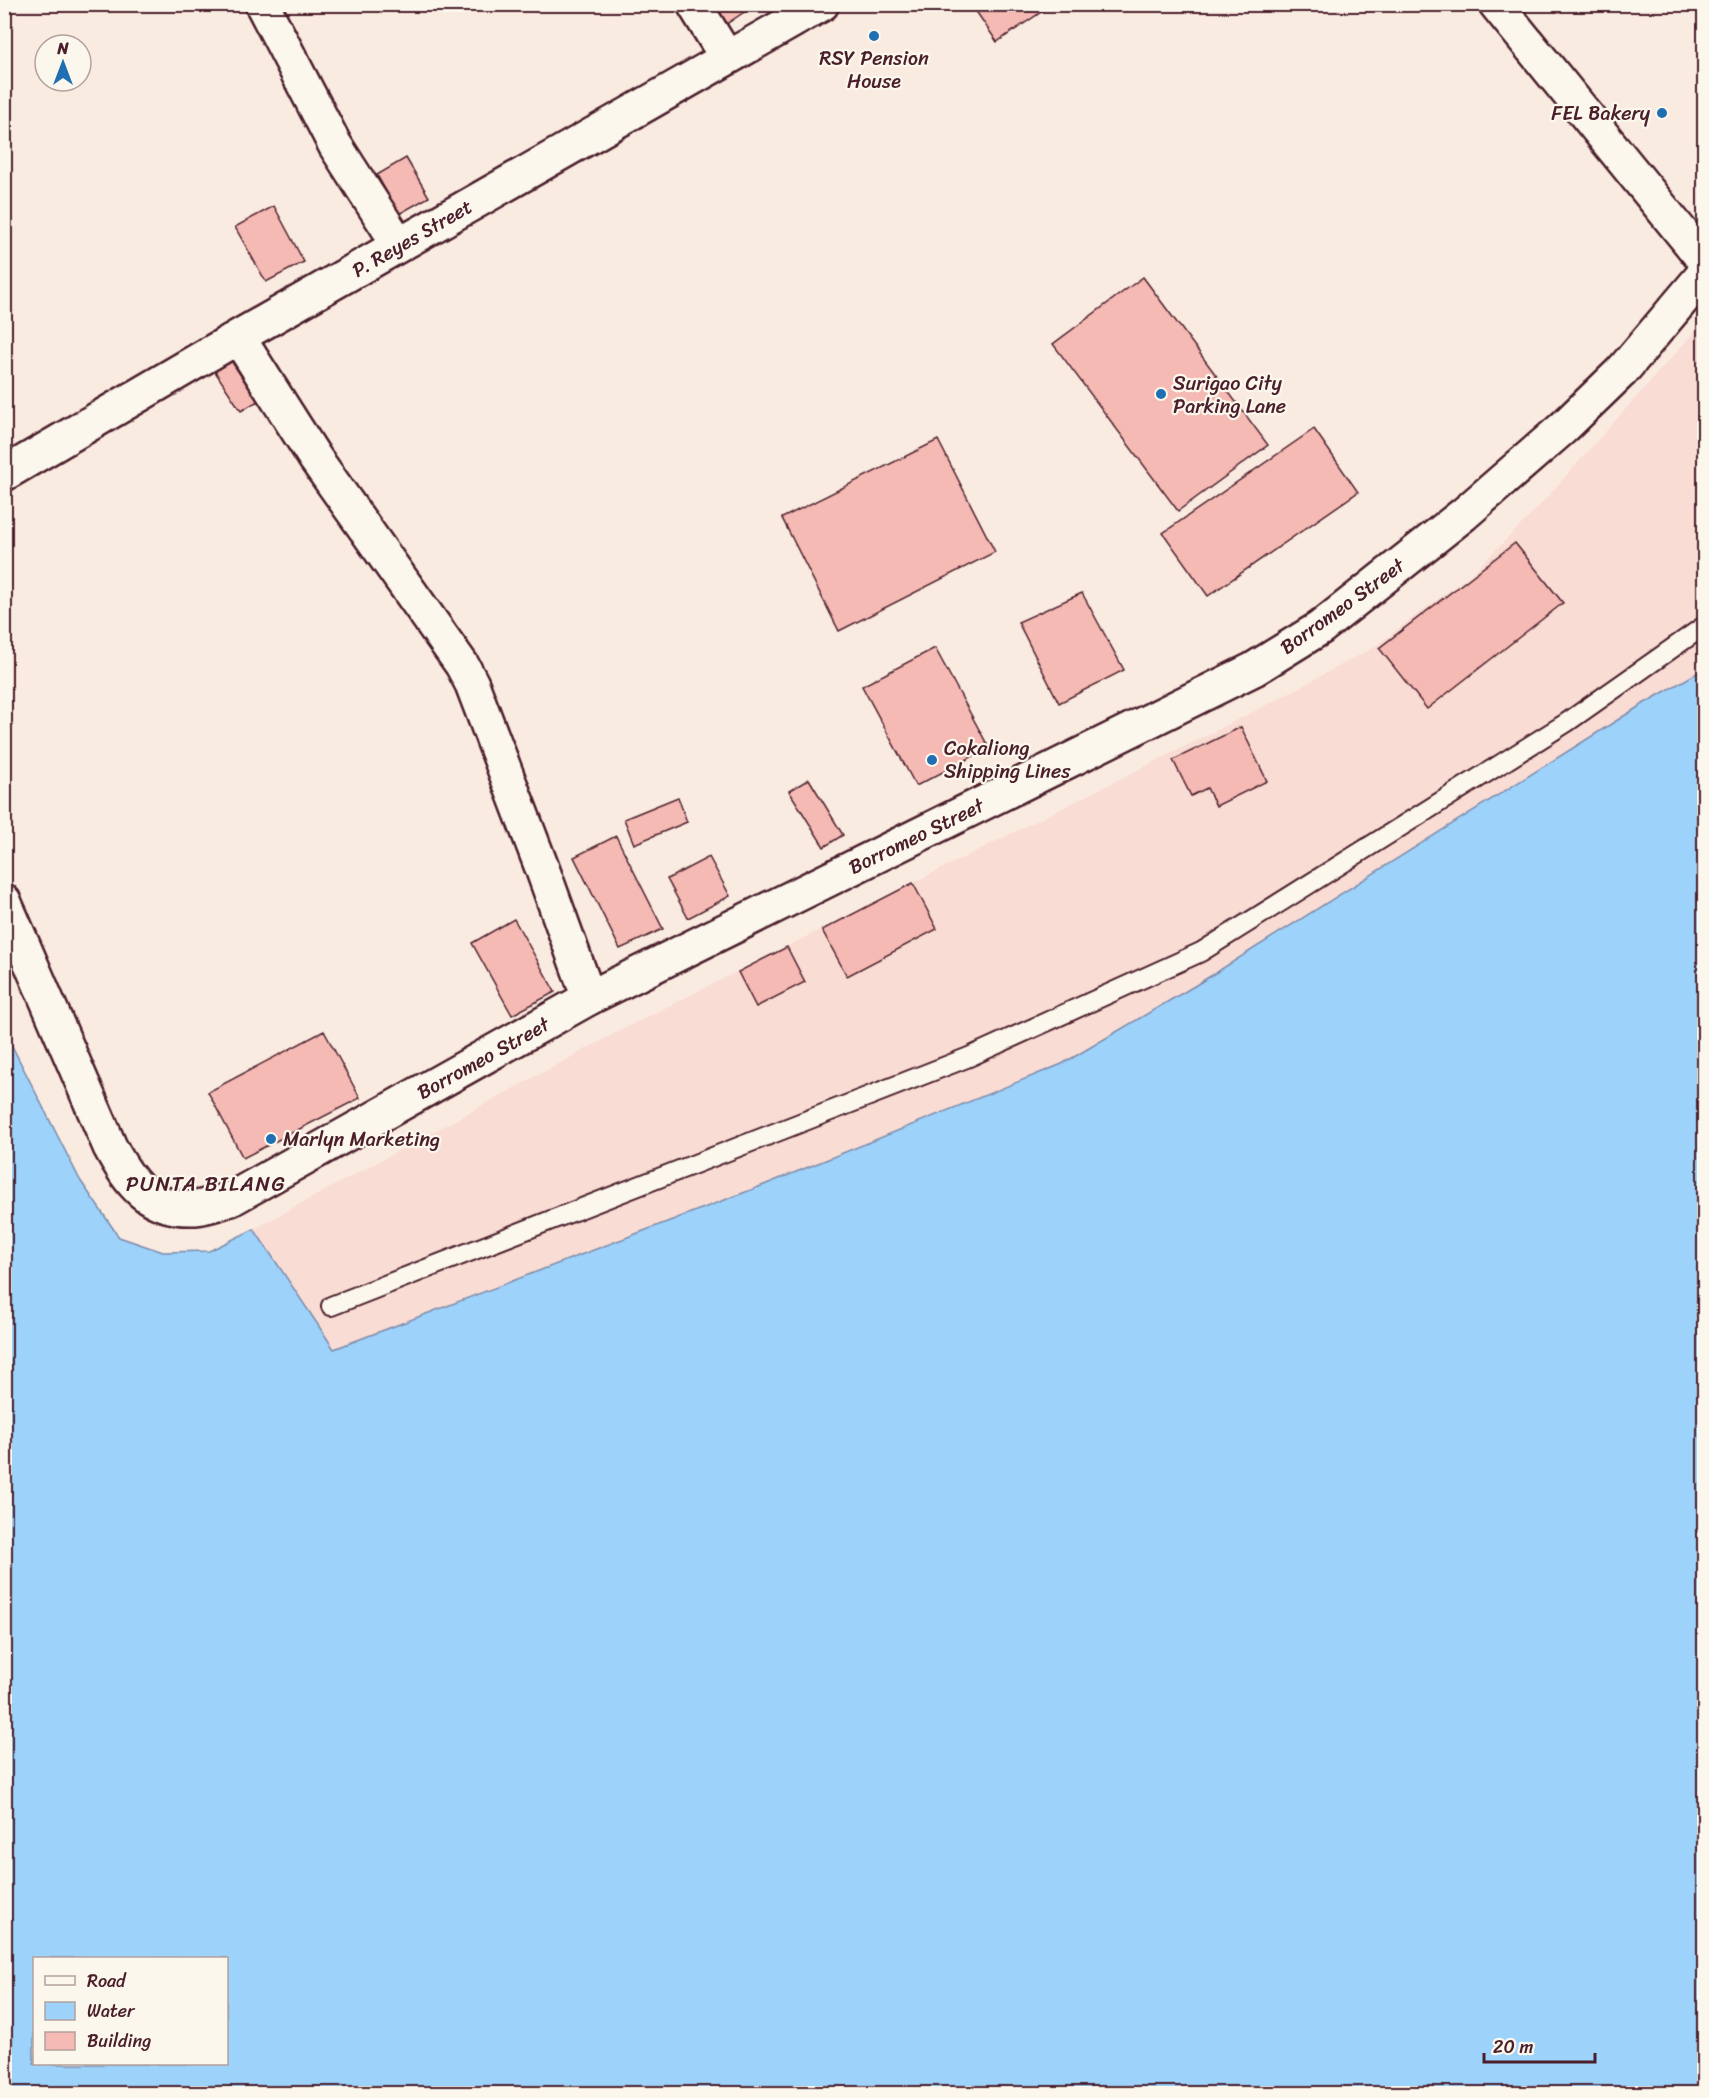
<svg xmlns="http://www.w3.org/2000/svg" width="1709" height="2098" font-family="Sriracha,sans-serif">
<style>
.built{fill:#f9dcd4}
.water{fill:#9dd2fb;stroke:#7c8aa8;stroke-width:1.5;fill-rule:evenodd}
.building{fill:#f6bab4;stroke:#4a1f2b;stroke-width:1.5}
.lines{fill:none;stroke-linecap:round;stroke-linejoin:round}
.service-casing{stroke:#4a1f2b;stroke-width:22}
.minor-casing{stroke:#4a1f2b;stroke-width:38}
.tertiary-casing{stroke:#4a1f2b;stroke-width:38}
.service{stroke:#fbf7ec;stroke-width:18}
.minor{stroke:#fbf7ec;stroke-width:33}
.tertiary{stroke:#fbf7ec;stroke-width:33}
.poi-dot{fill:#1f6fb2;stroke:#fbf7ec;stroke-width:2}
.labels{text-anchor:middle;stroke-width:4.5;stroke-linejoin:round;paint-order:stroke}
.poi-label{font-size:20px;fill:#4a1f2b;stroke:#fbf7ec;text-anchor:start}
.street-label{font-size:20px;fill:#4a1f2b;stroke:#fbf7ec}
.neighbourhood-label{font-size:21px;letter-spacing:1.5px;fill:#4a1f2b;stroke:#fbf7ec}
</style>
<rect width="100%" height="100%" fill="#faebe1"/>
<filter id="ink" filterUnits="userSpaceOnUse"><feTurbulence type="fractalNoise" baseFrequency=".0167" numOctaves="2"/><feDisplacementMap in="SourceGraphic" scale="12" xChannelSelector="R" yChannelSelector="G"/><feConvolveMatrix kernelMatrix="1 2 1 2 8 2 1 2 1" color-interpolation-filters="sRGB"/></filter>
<g filter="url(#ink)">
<path class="built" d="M1704,321v348l-61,35 -447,281 -134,79 -298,121 -430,164 -80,-120 369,-200 630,-317 120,-64 98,-74 61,-60z"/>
<path class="water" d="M1704,669v1424h-1699v-1061l75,148 39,57 44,15 46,-1 45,-22 80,120 430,-164 298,-121 134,-79 447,-281zM34,1958h192v106h-192z"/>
<path class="building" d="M712,4h44l-31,21z
M971,4h82l-56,38z
M406,158l23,39 -30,17 -22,-39z
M274,206l30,56 -38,20 -31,-55z
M1143,277l125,168 -90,66 -125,-167z
M228,356l30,45 -17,10 -29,-44z
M1314,429l44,63 -150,104 -45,-63z
M938,440l57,112 -156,79 -57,-113z
M1515,543l48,60 -136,106 -48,-61z
M1082,593l42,77 -65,33 -41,-81z
M935,648l54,100 -73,38 -54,-100z
M1241,727l26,54 -51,25 -9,-18 -16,8 -18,-36z
M809,779l34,56 -19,12 -35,-56z
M678,797l9,25 -53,22 -10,-25z
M616,836l47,93 -43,20 -46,-92z
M709,857l21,39 -42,22 -21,-39z
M913,883l24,46 -90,47 -25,-46z
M514,919l41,73 -43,23 -40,-72z
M787,947l18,35 -49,25 -18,-35z
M324,1031l36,67 -117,60 -35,-66z"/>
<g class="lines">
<g class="service-casing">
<path id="service" d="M331,1306l638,-249 232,-105 365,-229 138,-97"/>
</g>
<g class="minor-casing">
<path id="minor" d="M262,4l73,141 64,100
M694,4l33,54
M1496,4l208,256
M238,337l77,121 147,207 10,19 70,184 47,130
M4,474l234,-137 584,-333"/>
</g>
<g class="tertiary-casing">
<path id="tertiary" d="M4,901l106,246c20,37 38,63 85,61 12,-1 25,-6 36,-9l358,-201 665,-329 66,-41 144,-114 99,-86 59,-57 82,-97"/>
</g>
<use href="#service" class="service"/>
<use href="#minor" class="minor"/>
<use href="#tertiary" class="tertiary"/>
</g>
</g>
<g class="poi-dot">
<circle cx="874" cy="36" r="6"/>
<circle cx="1662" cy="113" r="6"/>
<circle cx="1161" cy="394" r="6"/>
<circle cx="932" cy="760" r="6"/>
<circle cx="271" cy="1139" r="6"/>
</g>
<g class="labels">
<g class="poi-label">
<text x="874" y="65" text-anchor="middle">RSY Pension<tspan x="874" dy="23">House</tspan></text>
<text x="1650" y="120" text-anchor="end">FEL Bakery</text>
<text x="1173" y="390">Surigao City<tspan x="1173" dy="23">Parking Lane</tspan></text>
<text x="944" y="755">Cokaliong<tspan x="944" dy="23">Shipping Lines</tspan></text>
<text x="283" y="1146">Marlyn Marketing</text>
</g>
<g class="street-label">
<text transform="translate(412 238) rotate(-30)" y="7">P. Reyes Street</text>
<text transform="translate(1342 606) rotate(-36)" y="7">Borromeo Street</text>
<text transform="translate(916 836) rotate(-26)" y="7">Borromeo Street</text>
<text transform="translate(483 1058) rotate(-29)" y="7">Borromeo Street</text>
</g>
<g class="neighbourhood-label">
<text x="206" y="1191">PUNTA BILANG</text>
</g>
</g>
<rect width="1709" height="2098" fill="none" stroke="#fbf7ec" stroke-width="24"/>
<rect x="12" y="12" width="1685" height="2074" fill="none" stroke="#4a1f2b" stroke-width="2" filter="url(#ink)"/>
<rect x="33" y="1957" width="195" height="108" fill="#fbf7ec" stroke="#b4a19f" stroke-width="1.5"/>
<rect x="45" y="1976" width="30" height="9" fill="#fbf7ec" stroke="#b4a19f" stroke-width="1.5"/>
<text x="87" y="1987" font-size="18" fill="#4a1f2b">Road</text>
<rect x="45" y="2002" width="30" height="18" fill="#9dd2fb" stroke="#b4a19f" stroke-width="1.5"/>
<text x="87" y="2017" font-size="18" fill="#4a1f2b">Water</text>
<rect x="45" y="2032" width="30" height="18" fill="#f6bab4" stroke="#b4a19f" stroke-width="1.5"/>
<text x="87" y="2047" font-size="18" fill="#4a1f2b">Building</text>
<g transform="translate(63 63)"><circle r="28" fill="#fbf7ec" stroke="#b4a19f" stroke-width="1.5"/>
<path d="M0-4.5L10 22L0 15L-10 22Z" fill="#1f6fb2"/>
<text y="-9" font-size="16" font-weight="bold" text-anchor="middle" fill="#4a1f2b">N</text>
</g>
<path d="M1484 2053v9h111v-9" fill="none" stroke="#4a1f2b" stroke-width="3"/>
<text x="1493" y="2053" font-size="18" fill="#4a1f2b" stroke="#fbf7ec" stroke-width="4.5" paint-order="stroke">20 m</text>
</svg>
